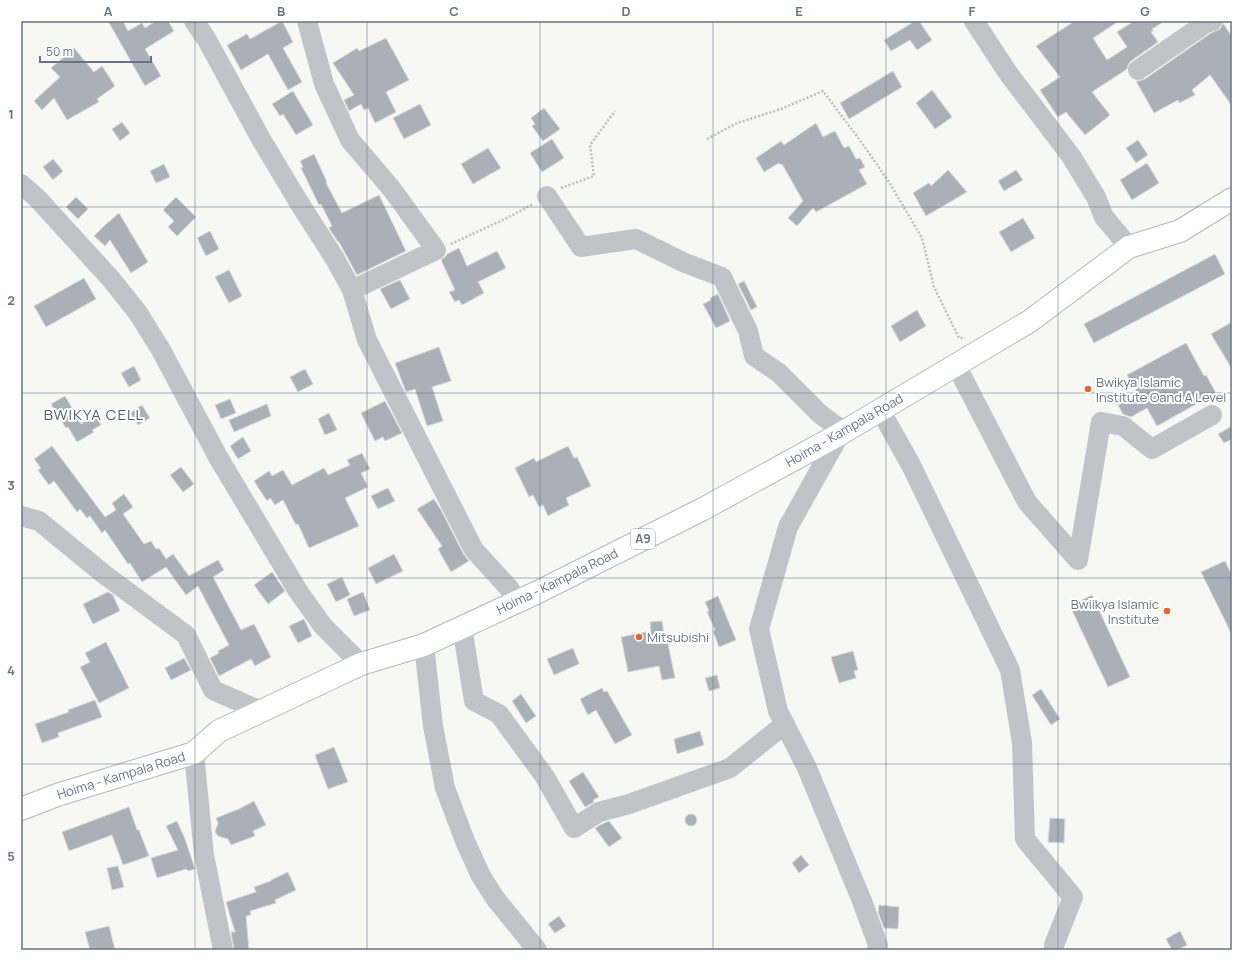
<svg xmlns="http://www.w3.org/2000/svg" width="1253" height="971" font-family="Manrope,sans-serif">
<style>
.building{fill:#a9b0b7;stroke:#d9d9d7}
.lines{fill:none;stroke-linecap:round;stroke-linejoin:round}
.major-casing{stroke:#b4b8bc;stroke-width:24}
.path{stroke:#babdc0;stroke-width:2.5;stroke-dasharray:2 2;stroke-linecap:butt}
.minor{stroke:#c0c4c8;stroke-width:20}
.major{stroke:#fff;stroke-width:22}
.grid{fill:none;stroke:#667485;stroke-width:1;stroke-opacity:0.55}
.poi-dot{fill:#e36729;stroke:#fff;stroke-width:1.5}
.labels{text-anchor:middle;stroke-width:4;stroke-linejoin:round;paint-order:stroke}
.shield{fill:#fff;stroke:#949eaa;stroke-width:1}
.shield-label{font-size:12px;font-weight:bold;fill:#667485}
.poi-label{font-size:13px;fill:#667485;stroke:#fff;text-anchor:start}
.street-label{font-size:13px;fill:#667485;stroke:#fff}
.quarter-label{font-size:15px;letter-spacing:1px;fill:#545e6b;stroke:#fff}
.neatline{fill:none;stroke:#667485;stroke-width:1.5}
.grid-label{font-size:13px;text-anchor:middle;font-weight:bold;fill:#667485}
</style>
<rect width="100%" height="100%" fill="#f7f7f4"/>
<path class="building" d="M108,21h15l5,10 14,-8 3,5 11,-7h12l6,10 -29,18 16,27 -16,10z
M282,21l11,21 -10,6 19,34 -14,8 -20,-36 -27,16 -14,-25 20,-11 3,5z
M915,21h4l13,19 -15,10 -7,-10 -19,11 -7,-11z
M1075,21h44l-26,17 14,22 20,-13 -10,-15 17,-11h31l-13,8 1,2 -2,1 7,10 -27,19 -3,4 -1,4 -35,23 18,23 -25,20 -19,-23 -8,5 -18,-27 20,-13 -24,-31z
M1223,23l9,14v69l-22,-31 -18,15 3,5 -16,8 -1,-3 -24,13 -18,-32h3l6,-2 66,-46 9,-4z
M386,38l23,42 -23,12 10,20 -21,11 -7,-15 -4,2 -3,-6 -12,7 -5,-11 10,-5 -21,-32 24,-15 2,3z
M74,48l20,24 8,-6 13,20 -18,13 2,3 -32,18 -13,-22 -12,12 -8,-9 26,-24 -9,-9z
M893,71l9,16 -53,32 -9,-16z
M932,90l20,27 -17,12 -19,-26z
M293,91l20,34 -17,10 -13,-21 -3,2 -8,-12z
M420,104l11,21 -27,14 -11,-21z
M544,108l16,21 -17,12 -11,-15 3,-2 -4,-6z
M122,122l8,11 -10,8 -8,-12z
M816,123l7,14 12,-6 9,17 5,-2 7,13 4,-1 5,9 -6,3 8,14 -51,28 -3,-4 -16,18 -9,-8 15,-17 -21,-37 -1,1 -2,-2 -15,9 -8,-14 25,-17 3,4z
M552,139l12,19 -22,14 -12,-19z
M1138,140l10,15 -12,8 -10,-15z
M488,148l13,20 -28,16 -12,-20z
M314,154l13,28 -1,1 16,30 37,-18 27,56 -49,24 -18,-33h-1l-9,-14 3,-2 -11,-22 -2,1 -18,-37 2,-1 -3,-6z
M53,159l10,12 -10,9 -10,-13z
M1147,163l12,20 -27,17 -12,-20z
M164,164l6,13 -14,6 -6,-12z
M948,170l19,22 -41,24 -13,-23 16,-10 2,3z
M1016,170l7,10 -19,11 -6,-10z
M76,197l12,12 -10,10 -12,-12z
M176,197l20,20 -19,19 -9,-9 6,-6 -11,-11z
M119,213l29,49 -17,11 -21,-33 -5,6 -11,-10 10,-10z
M1023,218l12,20 -24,14 -12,-20z
M210,231l9,18 -13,7 -9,-18z
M459,248l8,18 30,-15 9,17 -28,14 6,11 -22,12 -3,-5 -4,2 -6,-10 6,-2 -14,-30 5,-4 1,-2z
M1215,254l10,20 -131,69 -10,-19z
M229,270l13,26 -13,7 -14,-26z
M84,278l12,21 -50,28 -12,-21z
M400,280l10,19 -19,10 -11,-20z
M744,281l13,26 -6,3 -13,-26z
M718,294l12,27 -14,7 -13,-24 8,-4 -1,-2z
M917,310l9,16 -26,16 -9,-16z
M1232,322v47l-21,-35z
M1186,343l18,33 2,-1 10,18 -59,33 -10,-18 -16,9 -8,-3 -5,-9 20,-11 -11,-19z
M439,347l12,34 -19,6 11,34 -16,5 -12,-37 -9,3 -11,-29z
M134,366l7,14 -12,7 -8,-14z
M305,369l8,15 -15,8 -8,-15z
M65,396l16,28 15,-9 5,10 -9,5 2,2 -17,10 -9,-15 -2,1 -15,-24z
M230,399l6,14 -15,6 -6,-14z
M385,401l17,32 -17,8 -2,-4 -8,4 -14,-28z
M267,404l4,12 -37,16 -5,-12z
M142,405l8,13 -12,7 -8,-12z
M329,413l8,17 -12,5 -7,-16z
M1232,426v13l-8,4 -6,-9z
M243,437l8,14 -13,8 -8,-13z
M52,446l53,71 11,-7 -4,-7 12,-9 9,13 -10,7 21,30 7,-3 5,8 3,-1 7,11 7,-5 16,22 29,-16 6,10 -11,7 28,53 13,-6 17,33 -16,9 -4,-7 -32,17 -9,-18 9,-5 -1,-2 11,-6 -31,-59 -12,9 -20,-28 -24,15 -12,-19 -2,1 -23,-34 -3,3 -12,-17 -3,2 -7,-9 -3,3 -23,-31 -5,4 -11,-15 3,-2 -7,-9z
M568,446l6,12 3,-1 14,29 -25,12 3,7 -21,11 -5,-11 -4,2 -6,-12 -4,2 -14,-29 19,-10 2,4z
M362,453l8,16 -9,4 7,14 -23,11 14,28 -50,22 -11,-24 -2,1 -13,-25 -8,5 -5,-7 -3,3 -13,-20 15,-10 3,5 11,-6 9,15 32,-17 4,7 22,-10 -3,-5z
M181,467l13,17 -11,8 -13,-17z
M388,488l7,13 -17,8 -7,-13z
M434,499l7,11 23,45 5,6 -18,11 -13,-23 4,-3 -25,-37z
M394,554l9,17 -27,13 -8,-16z
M1225,561l7,14v60l-31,-63z
M272,572l13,19 -17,13 -14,-19z
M342,577l8,18 -14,7 -9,-18z
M108,592l5,3 7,16 -27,13 -10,-20z
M363,592l7,18 -16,6 -7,-17z
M1092,595l38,82 -22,10 -38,-81z
M718,596l18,44 -17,7 -6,-16 2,-1 -8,-18 2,-1 -4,-9z
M304,619l8,17 -14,7 -9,-17z
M662,621l2,13h2l9,44 -13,2 -3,-14 -31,6 -7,-35 30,-6 -1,-9z
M106,642l23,46 -30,15 -19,-36 10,-5 -5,-9z
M573,648l6,16 -25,11 -7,-16z
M853,651l5,19 -4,1 2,7 -17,5 -8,-26z
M184,658l7,12 -20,10 -6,-12z
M717,675l3,13 -11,3 -4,-13z
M602,688l2,4 3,-1 25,44 -17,9 -19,-34 -8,5 -8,-16z
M1041,689l19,30 -9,6 -19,-30z
M521,694l15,22 -10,7 -14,-22z
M95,700l7,17 -44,16 1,4 -17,6 -7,-19 34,-12 -1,-2z
M700,731l4,14 -27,9 -3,-15z
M334,747l14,35 -20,7 -13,-34z
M583,772l16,25 -6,3 1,2 -9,5 -16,-26z
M254,801l12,24 -13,6 2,5 -24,9 -3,-6 -10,-3 -3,-4 3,-9 -2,-5 23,-9z
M129,807l8,23h2l10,26 -26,9 -11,-30 -43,16 -7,-19z
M685 820a6 6 0 1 1 12 0a6 6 0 1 1-12 0Z
M1050,818l15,1 -1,24 -16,-1z
M177,821l8,18 10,30 -7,2 -2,-2 -29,9 -6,-20 27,-8 -12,-24z
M609,821l13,17 -13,9 -14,-19 9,-5z
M801,855l8,10 -10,8 -7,-10z
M118,866l6,21 -12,3 -5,-22z
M288,872l8,18 -21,10 1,3 -26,8 1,4 -5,1 3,34h-15l-3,-18h4l-9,-30 30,-10 -2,-5 17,-6v-1z
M879,905l20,2 -1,22 -14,-1 -6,-16z
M559,916l7,10 -11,7 -7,-9z
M109,926l6,24h-25l-5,-18z
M1180,931l7,14 -10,5h-5l-6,-11z"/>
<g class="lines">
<g class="major-casing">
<path id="major" d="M21,809l36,-14 137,-42 25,-22 142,-67 63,-19 114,-53 165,-83 137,-75 190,-113 99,-74 51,-16 52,-32"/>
</g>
<path class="path" d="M707,139l30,-16 44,-14 42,-18 39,52 27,39 33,56 12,49 25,51h6
M561,188l33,-12 -4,-31 25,-34
M451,244l56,-26 26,-14"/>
<path class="minor" d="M194,21l13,19 54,99 37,62 37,58 17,31 15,50 107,210 34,37 10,14
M307,21l17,63 26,56 41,48 45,62 -84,40
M974,21l34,52 63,83 25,41 8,20 25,30
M1138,70l68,-47 6,-2
M21,184l16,14 74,81 27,34 23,37 57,107 80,134 25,35 38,38
M547,196l34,51 55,-8 49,24 37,14 26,54 6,25 25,17 41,41 24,18
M956,365l71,137 51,58 23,-138 22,4 29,23 60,-34
M880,410l31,55 99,205 12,73 3,96 48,58 -19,48v5
M840,434l-52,93 -29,102 19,82 29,57 55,133 16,44 -1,5
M21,516l18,5 66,54 81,60 27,55 48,21
M462,627l12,74 25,13 46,63 29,51 25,-16 30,-8 101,-36 55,-44
M424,645l9,81 12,62 20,53 16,35 14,22 42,52
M194,753l10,102 19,95"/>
<use href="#major" class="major"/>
</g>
<path class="grid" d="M195,21v929M367,21v929M540,21v929M713,21v929M886,21v929M1058,21v929M21,207h1211M21,393h1211M21,578h1211M21,764h1211"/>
<g class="poi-dot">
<circle cx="1088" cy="389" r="4"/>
<circle cx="1167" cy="611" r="4"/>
<circle cx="639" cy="637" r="4"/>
</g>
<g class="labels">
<rect class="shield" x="631" y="529" width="24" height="20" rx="3"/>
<g class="shield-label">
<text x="643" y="543">A9</text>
</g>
<g class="poi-label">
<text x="1096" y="387">Bwikya Islamic<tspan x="1096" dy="15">Institute Oand A Level</tspan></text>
<text x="1159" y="609" text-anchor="end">Bwiikya Islamic<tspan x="1159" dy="15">Institute</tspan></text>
<text x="647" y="642">Mitsubishi</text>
</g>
<g class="street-label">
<text transform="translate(844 430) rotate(-30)" y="5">Hoima - Kampala Road</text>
<text transform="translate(557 581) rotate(-26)" y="5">Hoima - Kampala Road</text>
<text transform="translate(121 775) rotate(-17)" y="5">Hoima - Kampala Road</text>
</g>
<g class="quarter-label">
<text x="94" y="420">BWIKYA CELL</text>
</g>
</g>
<rect width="1253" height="971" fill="none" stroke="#ffffff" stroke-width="44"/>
<path d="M40 56v6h111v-6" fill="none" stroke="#667485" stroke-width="2"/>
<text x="46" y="56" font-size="12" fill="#667485" stroke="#ffffff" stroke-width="3" paint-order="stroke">50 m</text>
<rect x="22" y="22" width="1209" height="927" class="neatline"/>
<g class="grid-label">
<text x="108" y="16">A</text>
<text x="281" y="16">B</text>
<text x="454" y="16">C</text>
<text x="626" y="16">D</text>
<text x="799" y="16">E</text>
<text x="972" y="16">F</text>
<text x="1145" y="16">G</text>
<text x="11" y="119">1</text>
<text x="11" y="305">2</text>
<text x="11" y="490">3</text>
<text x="11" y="675">4</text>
<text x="11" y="861">5</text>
</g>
</svg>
